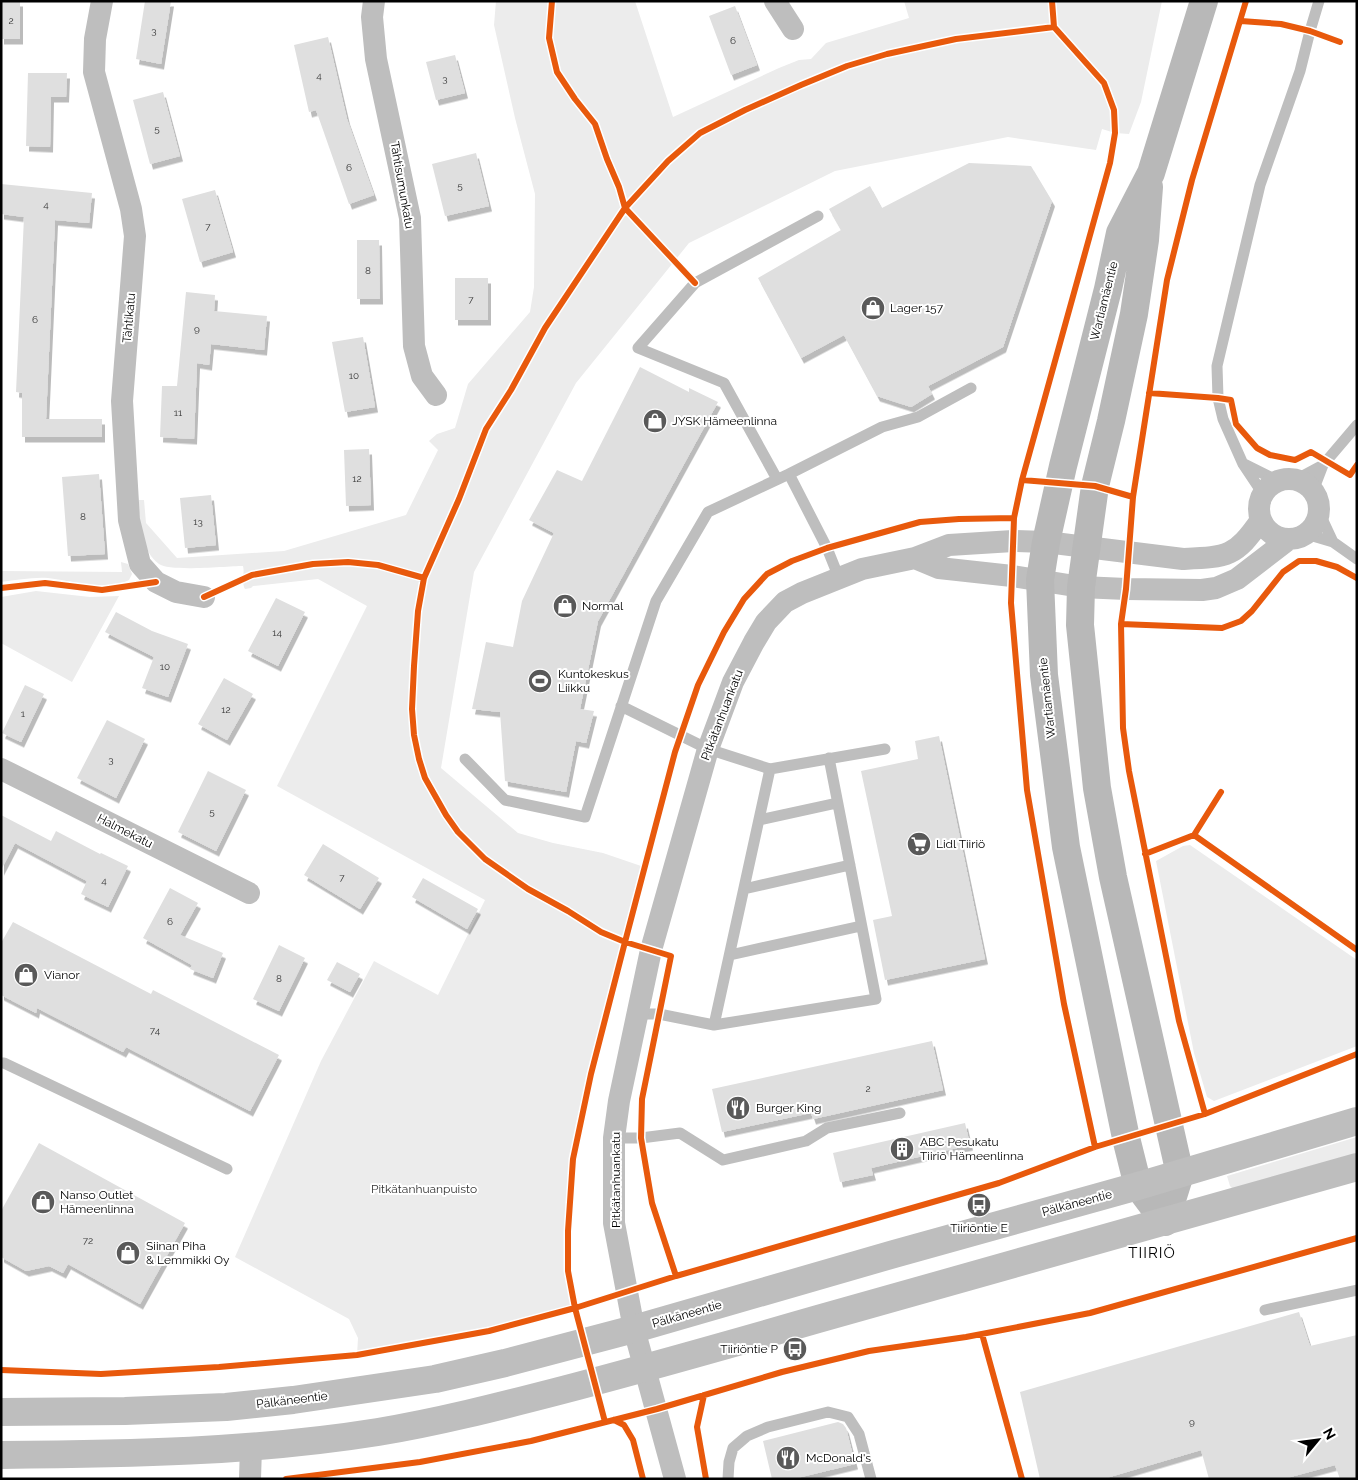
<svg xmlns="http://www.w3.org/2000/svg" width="1358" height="1480" font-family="Raleway,sans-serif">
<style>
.green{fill:#ececec}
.building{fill:#dfdfdf;filter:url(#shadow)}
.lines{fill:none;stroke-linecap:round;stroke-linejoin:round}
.lane{stroke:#bebebe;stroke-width:11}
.street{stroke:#bebebe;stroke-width:22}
.secondary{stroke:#b8b8b8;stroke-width:28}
.primary{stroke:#bebebe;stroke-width:28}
.cycleway-casing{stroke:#fff;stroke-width:9}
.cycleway{stroke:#e8590c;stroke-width:6}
.labels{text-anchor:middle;stroke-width:4;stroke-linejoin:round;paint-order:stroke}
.number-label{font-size:10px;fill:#383838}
.street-label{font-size:12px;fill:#000;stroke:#fff}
.poi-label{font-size:12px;fill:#000;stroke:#fff;text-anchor:start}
.park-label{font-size:12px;fill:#333;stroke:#fff}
.quarter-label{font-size:15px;letter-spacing:1px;fill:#000;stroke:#fff}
</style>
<defs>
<filter id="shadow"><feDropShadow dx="3" dy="5.5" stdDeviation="0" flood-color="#0004"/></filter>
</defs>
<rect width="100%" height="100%" fill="#fff"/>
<path class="green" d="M496,1h139l38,116 106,-49 20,-8 12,-1 15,-16 83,-25 -5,-17h258l-21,101 -12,32 -14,-1 -13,-4 -6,21 -88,-13 -173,34 -146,72 -113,140 -102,189 -33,196 77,65 35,10 50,10 41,14 -53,207 -18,85 -5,72v40l7,37 -86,23 -132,24 1,-17 -9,-19 -114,-62 86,-196 53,-100 64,34 47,-95 -208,-114 90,-180 -49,-27 -65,7 -2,2 -6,1c-4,-7 0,-16 -2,-23 -16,0 -73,6 -84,-2 -19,-14 -19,-44 -21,-64h6l2,23 31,35 107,-7 122,-36 32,-65 -9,-9 8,-7 18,-6 13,-44 62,-72 4,-25 1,-93 -20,-76 -21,-93z
M121,562l7,2 4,10 -3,6c-24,12 -55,1 -81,-2 -15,-1 -31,2 -47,4v-11l121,1z
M36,591l54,6 29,-1 -47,86 -71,-39v-46z
M1190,845l167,115v86l-143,55 -7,-4 -13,-44 -38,-192 27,-15z
M1357,1137v18l-124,34 -3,-3 -3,-10z"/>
<path class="building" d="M1,1h19v38h-19z
M145,1h26l-10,63 -25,-5z
M735,6l22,59 -26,10 -22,-59z
M328,37l19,82 27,76 -25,9 -33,-94 -7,2 -15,-67z
M455,55l10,38 -29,7 -10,-38z
M28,73h39l-1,24h-15l-1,50 -24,-1z
M163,92l17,64 -30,8 -17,-64z
M476,153l13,53 -44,10 -13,-52z
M969,163l62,3 21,35 -49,146 -75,39 4,8 -21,13 -34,-11 -33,-61 -43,23 -43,-80 83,-48 -12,-21 41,-23 12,22z
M1,184l91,9 -3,30 -34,-3 -9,199h56v18h-80v-44l-6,-1 8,-175 -23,-3z
M215,190l18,62 -33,10 -18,-63z
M357,240h22l1,59h-23z
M455,278h33v42h-33z
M186,292l29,3 -1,16 53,5 -3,34 -53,-6 -2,21 -12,-2 -3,76 -34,-2 2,-51h15z
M363,337l12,70 -30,5 -13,-70z
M640,367l49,25v-4l29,14 -120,219 -18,88 14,2 -8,32 -10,-2 -10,51 -61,-11 -5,-69 -28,-3 14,-67 27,5 9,-46 32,-68 -25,-13 28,-50 25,11z
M369,449l2,56 -25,1 -2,-56z
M99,474l6,80 -37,2 -6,-79z
M211,495l5,50 -31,3 -5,-50z
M276,598l29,14 -27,54 -30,-15z
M116,612l36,19 36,13 -20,53 -26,-9 12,-31 -49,-25z
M224,678l29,16 -26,46 -29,-16z
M25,685l19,9 -23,48 -19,-9z
M107,720l38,19 -29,59 -39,-20z
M939,736l46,223 -100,21 -12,-60 19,-4 -31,-145 57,-12 -3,-18z
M208,771l38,19 -30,61 -38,-19z
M1,815l50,26 5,-10 44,23 1,-1 27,13 -20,41 -27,-13 6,-13 -72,-38 -14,27z
M323,844l56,34 -19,31 -56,-34z
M423,878l55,31 -11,20 -55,-32z
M170,888l28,15 -18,32 43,18 -10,25 -23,-9 2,-4 -49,-27z
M13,922l138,72 2,-4 126,65 -29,56 -124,-64 -3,5 -86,-44 -1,5 -35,-18v-52z
M279,945l26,13 -26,53 -26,-12z
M337,962l23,12 -10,18 -23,-12z
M932,1041l11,49 -130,29 -2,-6 -89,19 -10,-43z
M965,1123l5,22 -99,23 2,7 -33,7 -7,-29z
M39,1143l146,80 -45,81 -72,-40 -5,9 -14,-7 -23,5 -25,-14v-46z
M1299,1312l11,34 47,-11v144h-17l-5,-14 -52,14h-74l-8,-29 -98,29h-63l-20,-87z
M838,1422l5,2 3,4 9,36 -62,15h-21l-9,-38z"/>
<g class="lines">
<path class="lane" d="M1244,464l34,17
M789,474l38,74 12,30
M777,479l-53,-96 -86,-35 57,-65 123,-67
M1295,480l28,-15
M1313,491l10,-26 34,-40
M1263,494l-20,-30 -20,-45 -5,-21 -1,-32 43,-181 40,-114 10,-40 9,-30
M1319,512l14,30
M1306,534l27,8 24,17
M621,706l87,43 62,20
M465,759l40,41 80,17 71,-216 52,-89 81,-38 93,-47 36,-10 53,-29
M759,820l78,-17
M744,889l106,-24
M730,955l131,-29
M638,1014h21l55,11 162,-26 -47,-241
M714,1025l56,-256 115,-20
M1,1063h3l223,106
M614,1138h27l39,-5 43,27 83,-19 21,-13 73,-15
M1265,1310l92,-20
M728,1479l1,-17 4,-14 14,-12 21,-9 60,-15 20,5 11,17 12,45"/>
<path class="street" d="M102,1l-7,38 -1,33 37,137 4,27 -13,165 7,119 11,44 16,18 20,10 28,5
M374,1l-2,16 4,42 34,159 4,128 8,30 14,19
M775,1l18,28
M1259 509a30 30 0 1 1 60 0a30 30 0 1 1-60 0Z
M915,558l24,10 73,8 69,11 45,2 76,1 14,-2 21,-9 52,-40
M1,769l248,124
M250,1479l1,-32
M675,1479l-41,-150 -20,-106v-85l5,-37 32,-151 57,-201 25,-67 21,-40 12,-20 19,-20 17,-9 60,-24 53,-11 34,-13 64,-4 33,1 137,17c45,-2 52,-2 78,-39"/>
<path class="secondary" d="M1149,187l-4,53 -11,74 -23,107 -16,65 -14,101 -1,38 17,163 16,89 67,297 -15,48
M1165,1222l-27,-36 -12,-48 -60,-291 -22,-172 -4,-95 6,-38 17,-76 45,-177 12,-56 31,-60 53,-172"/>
<path class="primary" d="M1,1412l124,-1 101,-4 67,-7 142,-21 70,-16 129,-34 260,-75 244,-68 219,-65
M1,1455c126,-1 252,-3 377,-23 60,-10 119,-25 177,-40 88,-23 176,-48 263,-73 180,-51 360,-100 539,-152"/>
<g class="cycleway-casing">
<path id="cycleway" d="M552,1l-3,37 8,34 18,27 20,25 12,35 12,28 6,21 70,75
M1052,1l2,26 50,56 10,27 1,23 -5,30 -88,317 -8,38 -3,85 16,187 37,214 31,143
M1241,21l40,3 29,7 30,11
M1149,393l69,5 13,2 5,24 21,24 13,7 25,5 16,-8 39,23 7,-10
M1022,480l73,6 38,11
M1,588l44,-5 57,7 54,-8
M204,597l48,-22 61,-11 35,-2 30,3 46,13
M1121,624l101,4 19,-7 11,-10 31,-39 16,-11h17l21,6 20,11
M1194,835l163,115
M1145,854l49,-19 27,-43
M1205,1114l-26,-93 -50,-250 -6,-43 -2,-104 5,-35 7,-92 34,-217 25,-100 54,-179
M676,1276l-24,-73 -11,-65 1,-39 29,-143 -46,-14 -24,-10 -33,-21 -40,-22 -43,-30 -27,-27 -12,-17 -21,-37 -6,-19 -5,-24 -2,-26 2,-43 4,-55 6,-33 35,-79 27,-70 25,-39 34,-62 80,-120 43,-47 32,-28 45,-23 56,-25 46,-19 40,-12 69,-15 98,-12
M982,1334l40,145
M1,1370l100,4 118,-7 138,-12 132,-24 86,-23 101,-32 323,-93 96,-36 110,-33 152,-60
M704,1395l-7,32 9,52
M614,1420l10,5 9,15 10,39
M605,1422l-30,-114 -7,-37v-40l5,-72 18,-85 34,-132 50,-190 23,-67 26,-53 20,-33 23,-25 25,-13 35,-13 93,-26 39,-3 55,-1
M286,1479l134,-17 111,-21 126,-32 125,-37 87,-21 97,-14 124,-24 267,-75"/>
</g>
<use href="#cycleway" class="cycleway"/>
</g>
<defs>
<g id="shop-disc" transform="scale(1.25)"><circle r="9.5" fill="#595959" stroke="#fff"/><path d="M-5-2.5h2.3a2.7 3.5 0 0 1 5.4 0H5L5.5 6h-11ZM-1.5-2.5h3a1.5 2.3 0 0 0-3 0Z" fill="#fff"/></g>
<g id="stadium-disc" transform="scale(1.25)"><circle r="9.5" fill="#595959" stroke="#fff"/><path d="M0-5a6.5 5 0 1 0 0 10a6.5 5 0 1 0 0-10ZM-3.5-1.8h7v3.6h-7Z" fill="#fff"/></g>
<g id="supermarket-disc" transform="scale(1.25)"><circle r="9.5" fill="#595959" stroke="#fff"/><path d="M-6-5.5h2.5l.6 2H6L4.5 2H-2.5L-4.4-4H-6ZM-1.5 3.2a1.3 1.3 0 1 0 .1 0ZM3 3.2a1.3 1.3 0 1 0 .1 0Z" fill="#fff"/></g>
<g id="restaurant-disc" transform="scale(1.25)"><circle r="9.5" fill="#595959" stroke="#fff"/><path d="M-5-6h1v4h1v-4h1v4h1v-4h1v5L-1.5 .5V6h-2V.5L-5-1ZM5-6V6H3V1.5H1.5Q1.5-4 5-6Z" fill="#fff"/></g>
<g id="building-disc" transform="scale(1.25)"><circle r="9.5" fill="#595959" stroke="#fff"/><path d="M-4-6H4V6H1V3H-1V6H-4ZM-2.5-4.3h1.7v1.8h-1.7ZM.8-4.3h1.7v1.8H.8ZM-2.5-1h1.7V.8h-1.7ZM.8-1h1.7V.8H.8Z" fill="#fff"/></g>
<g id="bus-disc" transform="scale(1.25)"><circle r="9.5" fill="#595959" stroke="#fff"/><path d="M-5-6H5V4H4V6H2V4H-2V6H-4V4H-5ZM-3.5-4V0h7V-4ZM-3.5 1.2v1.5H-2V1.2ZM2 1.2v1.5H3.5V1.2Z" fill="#fff"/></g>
</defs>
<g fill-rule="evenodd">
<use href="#shop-disc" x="873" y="308"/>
<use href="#shop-disc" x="655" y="421"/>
<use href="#shop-disc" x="565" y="606"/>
<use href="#stadium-disc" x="540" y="681"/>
<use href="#supermarket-disc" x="919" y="844"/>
<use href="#shop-disc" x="26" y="975"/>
<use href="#restaurant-disc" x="738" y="1108"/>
<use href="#building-disc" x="902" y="1149"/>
<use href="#shop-disc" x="43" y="1202"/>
<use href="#bus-disc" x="979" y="1205"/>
<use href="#shop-disc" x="128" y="1253"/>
<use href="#bus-disc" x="795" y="1349"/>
<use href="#restaurant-disc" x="788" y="1458"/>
</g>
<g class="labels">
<g class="number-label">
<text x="11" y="24">2</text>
<text x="154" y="34">3</text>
<text x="733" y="44">6</text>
<text x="319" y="79">4</text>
<text x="445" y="82">3</text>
<text x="157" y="132">5</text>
<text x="349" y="171">6</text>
<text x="460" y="189">5</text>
<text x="46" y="208">4</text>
<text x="208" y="230">7</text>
<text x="368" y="274">8</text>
<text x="471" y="303">7</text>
<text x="35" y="323">6</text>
<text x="197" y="332">9</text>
<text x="354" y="379">10</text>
<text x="178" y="416">11</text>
<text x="357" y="482">12</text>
<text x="83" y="520">8</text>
<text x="198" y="525">13</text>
<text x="277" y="636">14</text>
<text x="165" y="670">10</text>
<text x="226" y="713">12</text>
<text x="23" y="717">1</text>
<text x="111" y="763">3</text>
<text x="212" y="815">5</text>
<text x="342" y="881">7</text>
<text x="104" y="884">4</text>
<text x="170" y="925">6</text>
<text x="279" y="982">8</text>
<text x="155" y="1034">74</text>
<text x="868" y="1092">2</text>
<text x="88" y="1244">72</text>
<text x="1192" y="1425">9</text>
</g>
<g class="street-label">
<text transform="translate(402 185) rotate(80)" y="4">Tähtisumunkatu</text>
<text transform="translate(1104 301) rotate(-76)" y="4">Wartiamäentie</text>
<text transform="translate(129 318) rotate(-85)" y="4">Tähtikatu</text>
<text transform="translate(1047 698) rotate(-96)" y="4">Wartiamäentie</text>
<text transform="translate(722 715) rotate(-69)" y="4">Pitkätanhuankatu</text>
<text transform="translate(125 831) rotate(27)" y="4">Halmekatu</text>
<text transform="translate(616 1180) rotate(-90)" y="4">Pitkätanhuankatu</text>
<text transform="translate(1077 1203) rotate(-15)" y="4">Pälkäneentie</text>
<text transform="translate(687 1314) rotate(-16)" y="4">Pälkäneentie</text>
<text transform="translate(292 1400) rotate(-7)" y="4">Pälkäneentie</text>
</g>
<g class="poi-label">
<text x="890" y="312">Lager 157</text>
<text x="672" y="425">JYSK Hämeenlinna</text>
<text x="582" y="610">Normal</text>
<text x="558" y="678">Kuntokeskus<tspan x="558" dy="14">Liikku</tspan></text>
<text x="936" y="848">Lidl Tiiriö</text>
<text x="44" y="979">Vianor</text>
<text x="756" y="1112">Burger King</text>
<text x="920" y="1146">ABC Pesukatu<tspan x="920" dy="14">Tiiriö Hämeenlinna</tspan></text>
<text x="60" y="1199">Nanso Outlet<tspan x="60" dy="14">Hämeenlinna</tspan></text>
<text x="979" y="1232" text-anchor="middle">Tiiriöntie E</text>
<text x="146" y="1250">Siinan Piha<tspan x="146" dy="14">&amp; Lemmikki Oy</tspan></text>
<text x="778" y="1353" text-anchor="end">Tiiriöntie P</text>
<text x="806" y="1462">McDonald's</text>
</g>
<g class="park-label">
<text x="424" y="1193">Pitkätanhuanpuisto</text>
</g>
<g class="quarter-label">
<text x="1152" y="1258">TIIRIÖ</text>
</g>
</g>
<rect width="1358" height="1480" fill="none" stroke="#000000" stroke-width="5"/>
<g transform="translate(1318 1440) rotate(61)" stroke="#ffffff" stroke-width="4" paint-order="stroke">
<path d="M0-4L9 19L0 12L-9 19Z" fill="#000000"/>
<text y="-8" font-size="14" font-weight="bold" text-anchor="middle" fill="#000000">N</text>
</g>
</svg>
